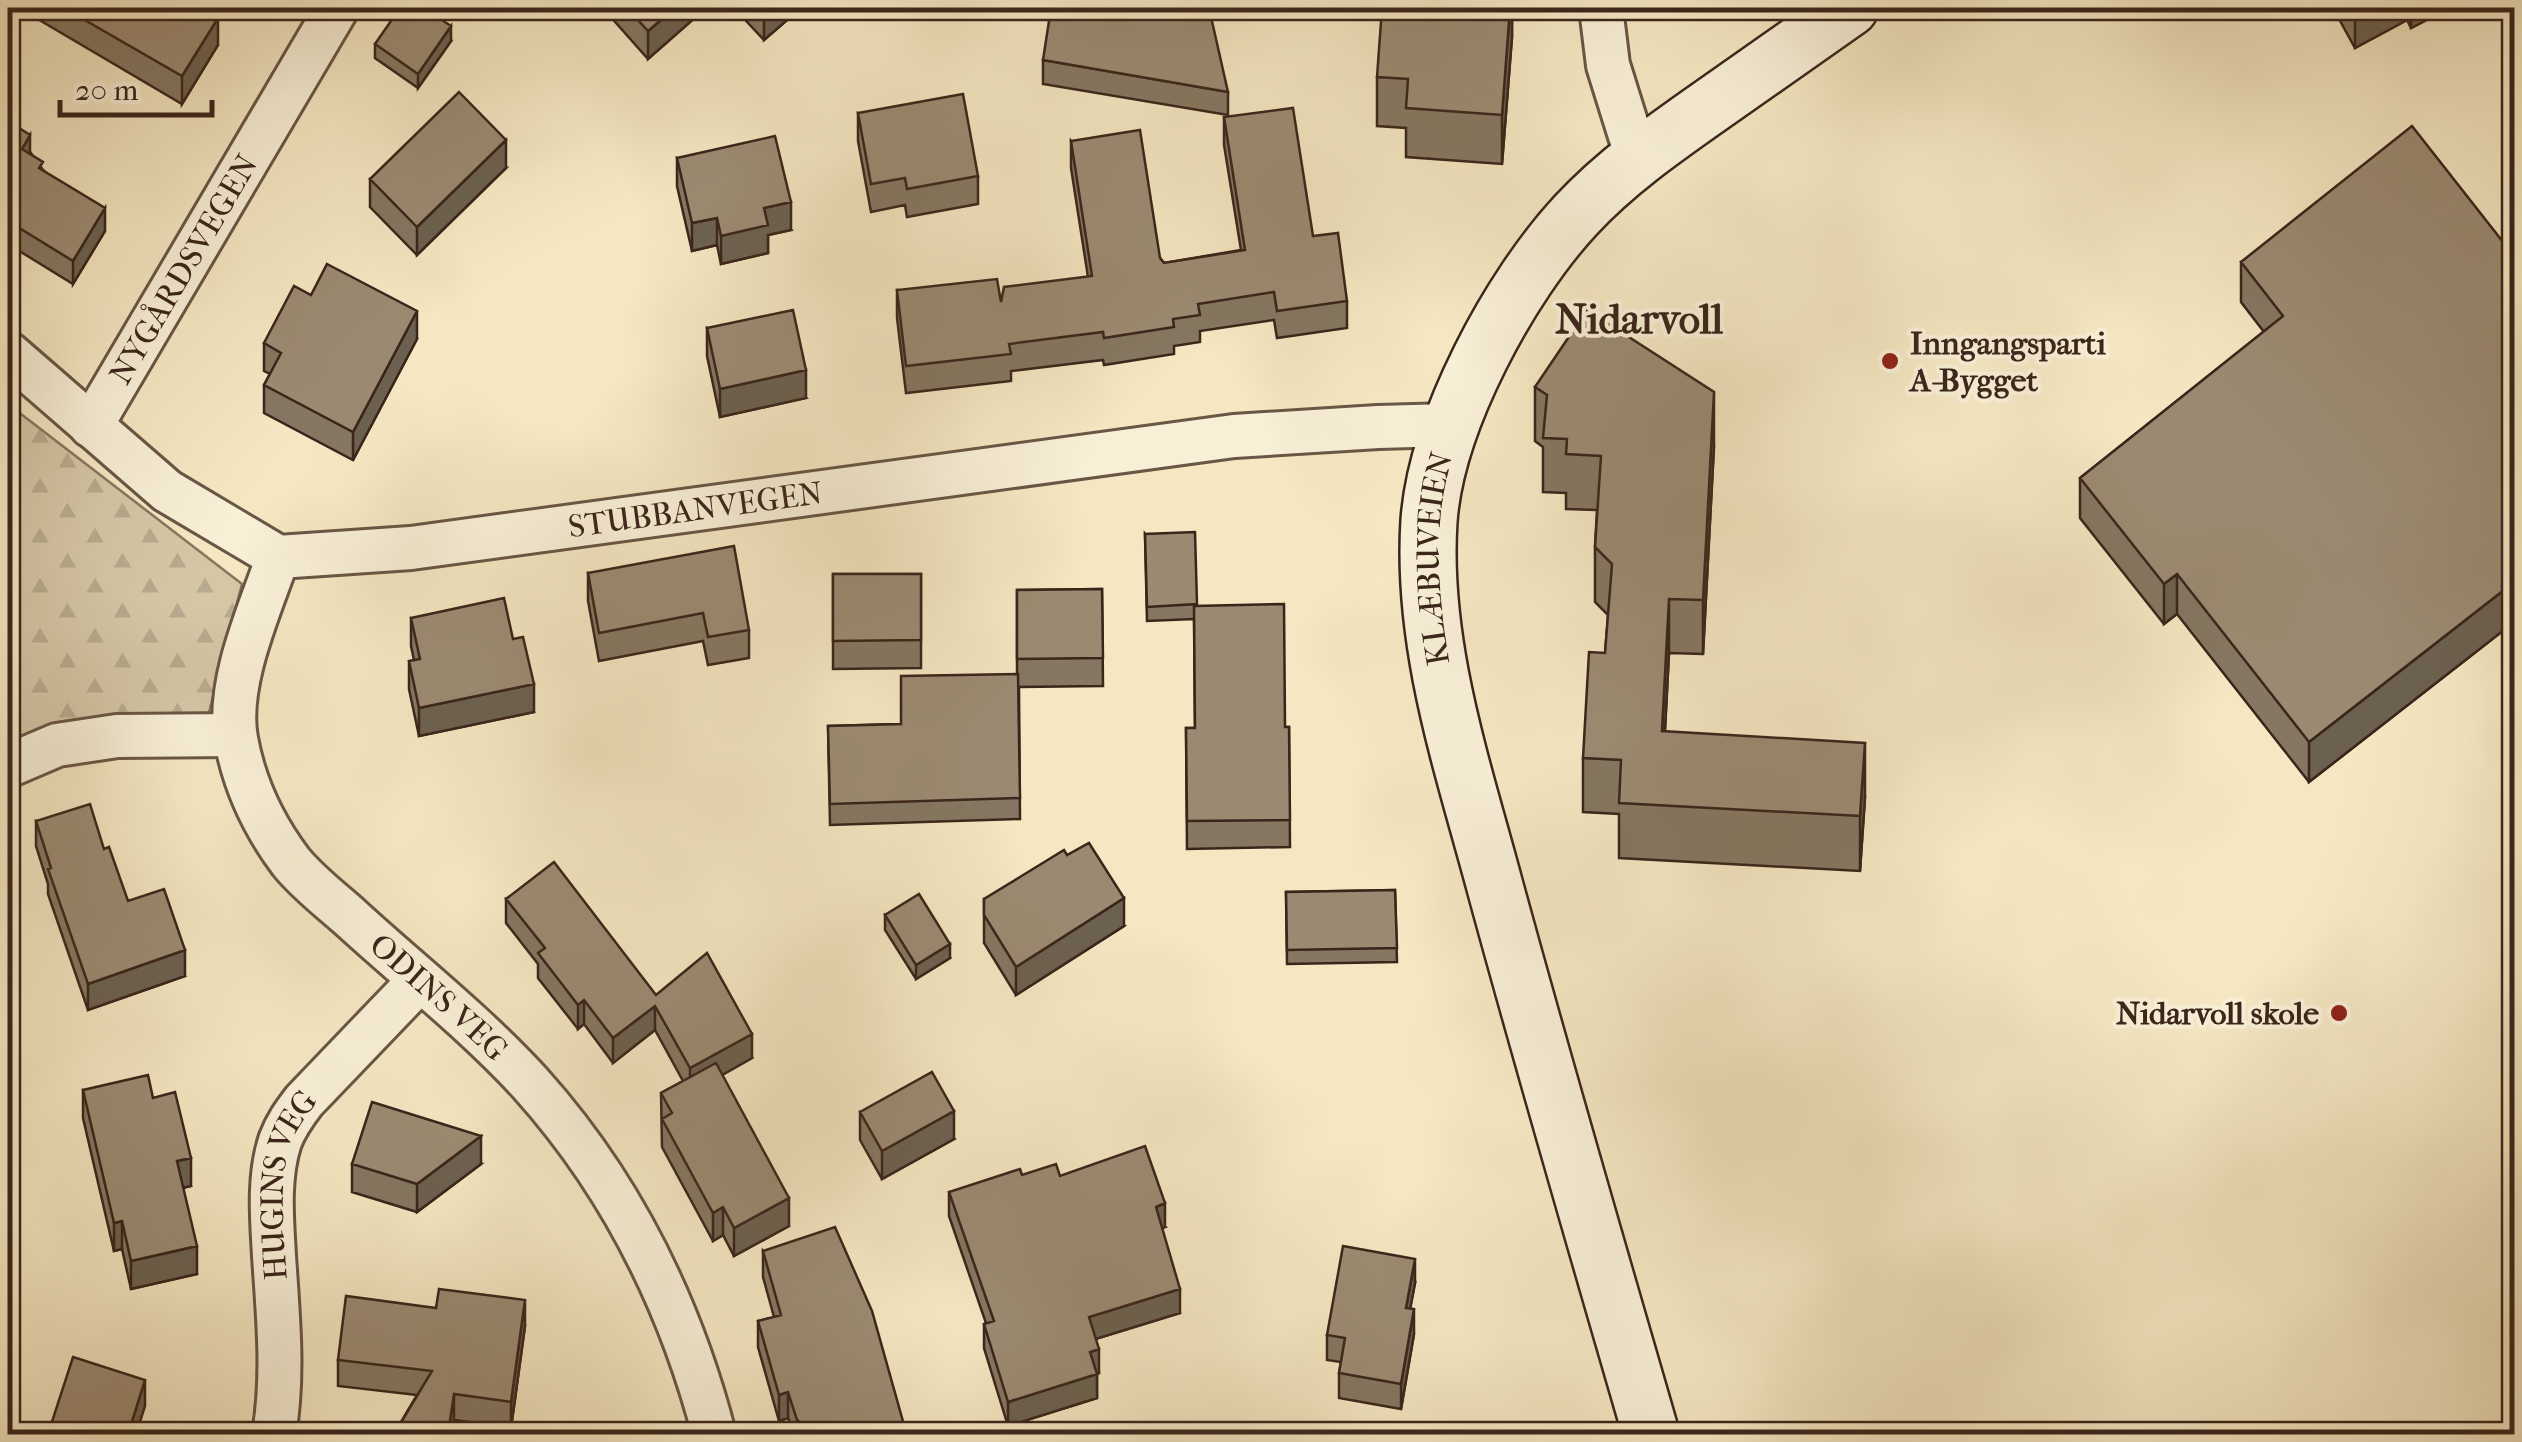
<svg xmlns="http://www.w3.org/2000/svg" width="2522" height="1442" font-family="'IM FELL French Canon',serif">
<style>
.forest{fill:url(#forest-firs);stroke:#887660;stroke-width:2.5}
.lines{fill:none;stroke-linecap:round;stroke-linejoin:round}
.street-casing{stroke:#695645;stroke-width:48}
.secondary-casing{stroke:#3b251b;stroke-width:60}
.street{stroke:#f8efd7;stroke-width:42}
.secondary{stroke:#f8efd7;stroke-width:55}
.wall{fill:#857762;stroke:#3b251b;stroke-width:2.5}
.shaded-wall{fill:#6c6150;stroke:#3b251b;stroke-width:2.5}
.building{fill:#9b8a72;stroke:#3b251b;stroke-width:2.5}
.poi-dot{fill:#8f2418;stroke:#f8efd7;stroke-width:4}
.labels{text-anchor:middle;stroke-width:8;stroke-linejoin:round;paint-order:stroke}
.street-label{font-size:32px;fill:#3b251b;stroke:#f8efd7}
.poi-label{font-size:32px;font-weight:bold;fill:#3b251b;stroke:#f8efd7;text-anchor:start}
.district-label{font-size:42px;font-weight:bold;fill:#3b251b;stroke:#f8efd7}
</style>
<defs>
<pattern id="forest-firs" width="22" height="20" patternUnits="userSpaceOnUse" patternTransform="scale(2.5)"><rect width="22" height="20" fill="#d5c6a6"/><path d="M5 1l3.5 6h-7zM16 11l3.5 6h-7z" fill="#b8aa8e"/></pattern>
</defs>
<rect width="100%" height="100%" fill="#f4e7c2"/>
<filter id="stains"><feTurbulence type="fractalNoise" baseFrequency=".002" numOctaves="4"/><feColorMatrix values="0 0 0 0 .2 0 0 0 0 .09 0 0 0 0 .02 0 0 0 .5 -.17"/></filter>
<radialGradient id="worn" r=".72"><stop offset=".6" stop-color="#630" stop-opacity="0"/><stop offset="1" stop-color="#630" stop-opacity=".3"/></radialGradient>
<path class="forest" d="M8,404l234,180 -37,144 -197,29z"/>
<g class="lines">
<g class="street-casing">
<g id="street">
<path d="M1601,8l7,57 29,93"/>
<path id="s1" d="M8,353l159,138 111,66 133,-9 823,-112 144,-9 72,-2"/>
<path id="s2" d="M91,426l246,-418"/>
<path id="s3" d="M278,557c-18,52 -52,126 -42,182 8,45 28,87 55,123 17,21 41,39 61,57 59,54 124,105 178,164 90,100 150,221 184,351"/>
<path d="M8,766l49,-21 60,-9 118,-1"/>
<path id="s4" d="M274,1434c10,-58 4,-118 0,-178 -2,-37 -6,-78 6,-115 6,-16 14,-27 24,-40l115,-120"/>
</g>
</g>
<g class="secondary-casing">
<g id="secondary">
<path id="s5" d="M1651,1434c-53,-183 -107,-367 -157,-551 -32,-119 -73,-238 -65,-362 7,-98 80,-234 147,-306 39,-42 86,-75 133,-108 47,-33 94,-66 141,-99"/>
</g>
</g>
<use href="#street" class="street"/>
<use href="#secondary" class="secondary"/>
</g>
<path class="wall" d="M19,8h182l17,37 -36,59z
M609,8h97l-58,51 -39,-44z
M734,8h67l-37,32z
M1512,8v29l-10,127 -96,-7v-29l-29,-2v-49z
M2333,8h117l-39,20 -4,-8 -52,28z
M451,41l-33,47 -43,-30v-14z
M1043,60l185,32v23l-185,-31z
M858,113l120,63v28l-71,13 -2,-12 -34,7 -13,-71z
M1224,117l89,119 34,65v27l-70,10 -3,-18 -74,11v11l-26,4v8l-70,11 -1,-5 -92,11v10l-105,12 -9,-75v-28l104,12 87,-25 -17,-109v-27l93,122 77,-13 -17,-105z
M8,121l35,49 62,61 -32,53 -65,-40z
M677,158l114,72 -23,5v18l-47,11 -4,-19 -25,6 -15,-65z
M506,168l-89,87 -47,-48v-28z
M2514,256v368l-1,-1 -204,159 -132,-168 -13,10 -84,-106v-40l184,-146 -23,-30v-40z
M311,295l106,44 -64,121 -89,-47v-28l6,-11 -6,-3v-28z
M707,328l99,70 -86,19 -13,-61z
M1535,387l179,59 -11,208 -34,-1 -4,78 200,66 -5,74 -241,-13v-44l-36,-2v-54l22,-105 3,-38 -13,-13v-55l2,-37 -31,-1v-16l-23,-1v-45l-8,-6z
M1145,534l140,193h4l1,120 -103,2 -1,-121h9l-1,-109 -47,2z
M588,573l161,57v28l-41,7 -5,-24 -104,20 -11,-60z
M833,574h88v94l-88,1z
M1102,589l1,97 -84,1 1,132 -190,6 -2,-99 73,-2 116,-50v-84z
M411,618l102,21 21,73 -115,24 -10,-47v-28l5,-1 -3,-14z
M36,821l68,28 24,52 57,75 -97,34 -40,-116v-10l-12,-38z
M1395,890l2,72 -110,2 -1,-72z
M506,899l150,96 96,63 -30,17 67,151 -55,30 -11,-21 -10,6 -51,-94 -1,-54 22,-12 -28,-51 -42,33 -29,-39 -6,5 -40,-51v-14l-32,-41z
M984,899l140,27 -108,69 -32,-52z
M885,915l65,43 -34,21 -31,-49z
M83,1090l70,8 38,88 -8,2 14,86 -66,15 -9,-40 -8,2 -31,-133z
M860,1112l94,27 -72,40 -22,-39z
M352,1164h129l-64,48 -65,-20z
M1060,1176l105,51 -3,1 18,85 -85,26 4,34h-2v25l-89,28 -24,-78v-24l2,-1 -37,-107v-24z
M763,1251l141,183h-110l-6,-16 -9,3 -21,-74v-26l16,-4 -11,-40z
M1415,1283l-5,25 4,26 -13,75 -62,-11v-25l2,-11 -14,-2v-25z
M525,1326l-14,102 -57,-8 -2,14h-58l23,-39 -79,-9v-26z"/>
<path class="shaded-wall" d="M675,8h31l-58,51v-28z
M769,8h32l-37,32v-27z
M1510,8h2v29l-10,127v-49z
M2355,8h52v12l-52,28z
M2411,8h39l-39,20z
M218,18v27l-36,59v-28z
M451,26v15l-33,47v-14z
M30,135v23l-8,-9z
M506,140v28l-89,87v-28z
M791,202v28l-23,5v18l-47,11v-28l43,-28z
M105,208v23l-32,53v-23z
M717,218v27l-25,6v-28z
M417,311v28l-64,121v-28z
M806,370v28l-86,19v-28z
M1714,392v54l-11,208v-54z
M2177,574v40l-13,10v-40z
M2513,583v40l-204,159v-40z
M1669,599v54l-7,132v-54z
M534,684v28l-115,24v-28z
M1865,743v54l-5,74v-55z
M1124,898v28l-108,69v-28z
M950,944v14l-34,21v-14z
M185,950v26l-97,34v-26z
M584,1000v24l-6,5v-24z
M655,1006v24l-42,33v-25z
M752,1034v24l-62,35v-25z
M954,1111v28l-72,40v-28z
M481,1136v28l-64,48v-28z
M191,1158v28l-14,3v-28z
M789,1198v28l-55,30v-28z
M1165,1203v24l-9,4v-24z
M723,1207v28l-10,6v-28z
M122,1221v28l-8,2v-28z
M197,1246v28l-66,15v-28z
M1415,1259v24l-9,49v-24z
M1180,1289v24l-91,28v-24z
M525,1300v26l-14,102v-26z
M1414,1309v25l-13,75v-25z
M1099,1349v24l-9,3v-24z
M1097,1374v24l-89,28v-24z
M145,1380v26l-9,28h-8z
M788,1392v26l-9,3v-26z
M454,1394v26l-2,14h-4z
M904,1425v9h-23v-2z"/>
<path class="building" d="M64,8h137l17,10 -36,58z
M400,8h24l27,18 -33,48 -43,-30z
M627,8h48l-27,23z
M1051,8h158l19,84 -185,-32z
M1382,8h128l-8,107 -96,-7 2,-29 -31,-2z
M459,92l47,48 -89,87 -47,-48z
M963,94l15,82 -71,13 -2,-11 -34,6 -13,-71z
M1293,108l20,128 25,-3 9,68 -70,10 -3,-19 -76,12 2,11 -27,4 1,8 -70,11 -1,-6 -94,12 2,10 -105,12 -9,-76 100,-11 4,23 3,-15 88,-11 -21,-135 69,-11 20,128 4,5 81,-13 -21,-133z
M8,121l22,14 -8,14 21,13 -4,6 66,40 -32,53 -65,-40z
M2412,126l102,130v328l-1,-1 -204,159 -132,-168 -13,10 -84,-106 203,-162 -42,-54z
M775,136l16,66 -27,6 4,17 -47,11 -4,-18 -25,5 -15,-65z
M327,264l90,47 -64,121 -89,-47 17,-32 -17,-10 30,-57 17,9z
M793,310l13,60 -86,19 -13,-61z
M1587,310l127,82 -11,208 -34,-1 -7,132 203,12 -5,73 -241,-13 2,-43 -38,-2 6,-106 16,1 7,-89 -17,-17 6,-91 -35,-2 1,-15 -24,-1 4,-43 -12,-8z
M1195,532l2,72 -50,3 -2,-73z
M734,546l15,84 -41,7 -5,-24 -104,20 -11,-60z
M833,574h88v66l-88,1z
M1102,589l1,69 -86,1v-69z
M504,598l9,41 10,-2 11,47 -115,24 -10,-47 11,-2 -9,-41z
M1284,604l1,123h4l1,93 -103,1 -1,-93h9l-1,-122z
M1018,674l2,124 -190,6 -2,-78 73,-2v-48z
M90,804l14,45 5,-2 19,54 36,-12 21,61 -97,34 -40,-115 3,-1 -15,-47z
M1089,843l35,55 -108,69 -32,-52v-16l80,-49 3,5z
M554,862l102,133 51,-42 45,81 -62,34 -35,-62 -42,32 -29,-38 -6,5 -40,-52 7,-5 -39,-49z
M1395,890l2,58 -110,2 -1,-58z
M919,894l31,50 -34,21 -31,-50z
M716,1063l73,135 -55,30 -11,-21 -10,6 -51,-94 10,-6 -11,-20z
M932,1072l22,39 -72,40 -22,-39z
M148,1075l5,23 22,-6 16,66 -14,3 20,85 -66,15 -9,-40 -8,2 -31,-133z
M372,1102l109,34 -64,48 -65,-20z
M1145,1146l20,57 -9,4 24,82 -91,28 10,32 -9,3 7,22 -89,28 -24,-78 10,-3 -45,-129 71,-23 2,6 34,-11 4,12z
M835,1227l37,84 32,114 -23,7v2h-70v-5l-14,-9 -9,-28 -9,3 -21,-74 23,-6 -18,-64z
M1343,1246l72,13 -9,49 8,1 -13,75 -62,-11 6,-35 -18,-3z
M439,1289l86,11 -14,102 -57,-8 -6,40h-54l38,-63 -94,-11 8,-64 90,12z
M73,1357l72,23 -17,54h-80z"/>
<g class="poi-dot">
<circle cx="1890" cy="361" r="10"/>
<circle cx="2339" cy="1013" r="10"/>
</g>
<g class="labels">
<g class="street-label">
<text dy="11" stroke="none"><textPath href="#s2" startOffset="182">NYGÅRDSVEGEN</textPath></text>
<text dy="11" stroke="none"><textPath href="#s1" startOffset="760">STUBBANVEGEN</textPath></text>
<text dy="11" stroke="none"><textPath href="#s5" startOffset="905">KLÆBUVEIEN</textPath></text>
<text dy="11" stroke="none"><textPath href="#s3" startOffset="525">ODINS VEG</textPath></text>
<text dy="11" stroke="none"><textPath href="#s4" startOffset="252">HUGINS VEG</textPath></text>
</g>
<g class="poi-label">
<text x="1910" y="354">Inngangsparti<tspan x="1910" dy="37">A-Bygget</tspan></text>
<text x="2319" y="1024" text-anchor="end">Nidarvoll skole</text>
</g>
<g class="district-label">
<text x="1639" y="333">Nidarvoll</text>
</g>
</g>
<rect width="2522" height="1442" fill="none" stroke="#f4e7c2" stroke-width="40"/>
<rect x="10" y="10" width="2502" height="1422" fill="none" stroke="#3b251b" stroke-width="5"/>
<rect x="20" y="20" width="2482" height="1402" fill="none" stroke="#3b251b" stroke-width="2.5"/>
<path d="M60 100v15h152v-15" fill="none" stroke="#3b251b" stroke-width="5"/>
<text x="75" y="100" font-size="30" fill="#3b251b" stroke="#f8efd7" stroke-width="8" paint-order="stroke">20 m</text>
<rect width="100%" height="100%" filter="url(#stains)"/>
<rect width="100%" height="100%" fill="url(#worn)"/>
</svg>
